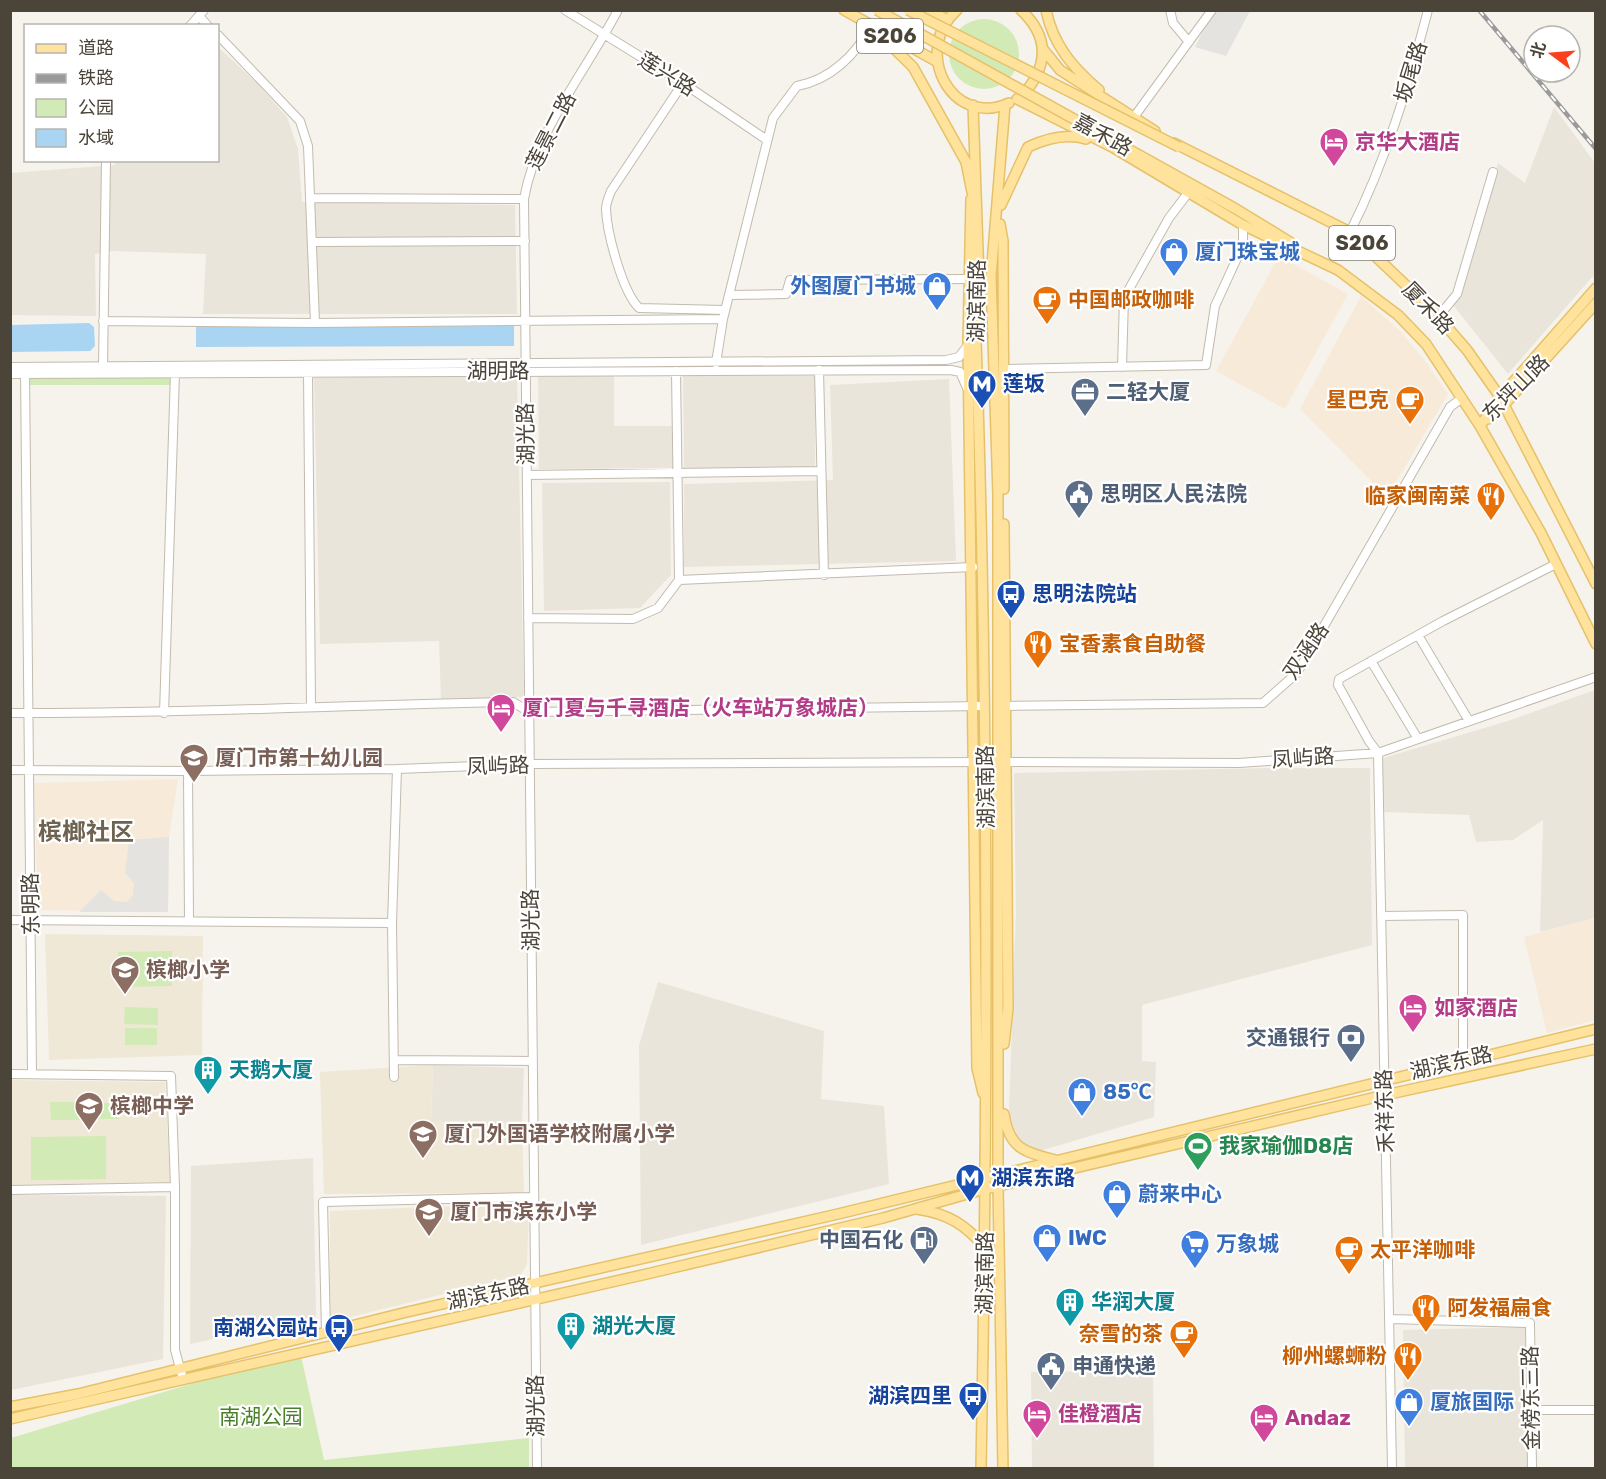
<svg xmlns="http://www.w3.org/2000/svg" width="1606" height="1479" font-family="Rubik,'Noto Sans SC',sans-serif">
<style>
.residential{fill:#eae5da}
.commercial{fill:#f7ead8}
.education{fill:#efe8d6}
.green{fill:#d2eab5}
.parking{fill:#e5e3e0}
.water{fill:#a9d4f2}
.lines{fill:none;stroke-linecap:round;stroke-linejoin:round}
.minor-casing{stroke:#c2bbae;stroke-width:10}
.major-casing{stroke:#e6c16a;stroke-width:12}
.minor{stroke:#fff;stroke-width:8}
.major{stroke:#ffe39c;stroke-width:9}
.rail-casing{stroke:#9a9a9a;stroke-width:4.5}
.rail{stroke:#fff;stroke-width:2;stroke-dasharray:7;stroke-linecap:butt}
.major-bridge-casing{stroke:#e6c16a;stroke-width:12;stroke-linecap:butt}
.major-bridge{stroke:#ffe39c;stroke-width:9}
.labels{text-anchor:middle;stroke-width:4.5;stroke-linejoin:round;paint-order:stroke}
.shield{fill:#fff;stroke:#817c74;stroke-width:1.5}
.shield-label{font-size:20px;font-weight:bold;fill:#4b4439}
.street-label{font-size:21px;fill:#4b4439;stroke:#fff}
.hotel-label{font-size:21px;font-weight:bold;fill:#b23c85;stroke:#fff;text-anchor:start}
.shop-label{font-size:21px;font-weight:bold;fill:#366cbe;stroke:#fff;text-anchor:start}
.food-label{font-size:21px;font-weight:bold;fill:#c56008;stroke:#fff;text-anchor:start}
.transit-label{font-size:21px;font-weight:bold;fill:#164399;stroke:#fff;text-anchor:start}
.service-label{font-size:21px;font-weight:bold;fill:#4e5e75;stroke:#fff;text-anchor:start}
.education-label{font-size:21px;font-weight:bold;fill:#785e54;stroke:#fff;text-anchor:start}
.culture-label{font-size:21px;font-weight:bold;fill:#0d838f;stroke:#fff;text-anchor:start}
.leisure-label{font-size:21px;font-weight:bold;fill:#27864d;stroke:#fff;text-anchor:start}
.park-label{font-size:21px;fill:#4a7f2a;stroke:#fff}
.quarter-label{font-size:24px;font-weight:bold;fill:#6e6250;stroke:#fff}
</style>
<rect width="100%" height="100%" fill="#f6f3ec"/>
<path class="residential" d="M218,47l37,34 32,36 11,32 4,53 213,3 2,109h-314l3,-60 -93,-3 -18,3 1,62 -85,-1v-142l104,-8 1,-4 102,-1z
M1554,107l41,56v123l-2,-10 -85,98 -55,-69 8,-14 37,-128 27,20z
M517,373l7,324 -83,2 -2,-58 -119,3 -6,-266z
M538,376h76v50h59v42l-134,1z
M683,376h132v91l-131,1z
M949,379l7,182 -272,6v-83l149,-4 -3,-95z
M670,482l1,93 -31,33 -96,3 -2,-128z
M1595,690v228l-55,14 3,-112 -30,20 -37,2 -7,-27 -86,-3v-54l125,-37z
M1276,768h94l2,177 -230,60v56l14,1 -2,55 -114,34 -14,-5 -13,-12 -4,-24 7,-198 -2,-139z
M658,982l166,49 -3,68 63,7 5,78 -248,61 -2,-200z
M433,1065l91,3 -2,56 -91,-2z
M313,1158l3,159 -126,27 1,-178z
M11,1195l155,1 -3,163 -152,31z
M1527,1327v141h-122l-2,-138z
M1153,1371l1,97h-122l-1,-96z"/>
<path class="commercial" d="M1279,256l69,38 -63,115 -69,-38z
M1361,296l40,36 25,30 22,32 -61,103 -87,-88z
M178,779l-9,58 -1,75 -130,-2 -4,-127z
M1595,918v102l-48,13 -23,-96z"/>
<path class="education" d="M45,934l158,2 -1,119 -153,5z
M433,1065l-2,56 91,3 2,69 -200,1 -4,-122z
M10,1080l155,2 5,100 -159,3z
M529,1203l-2,61 -6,11 -191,47v-111z"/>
<path class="green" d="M949 54a35 35 0 1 1 70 0a35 35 0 1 1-70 0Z
M29,375h143v10h-143z
M172,951v35l-54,1v-35z
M125,1007l33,1v17l-34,-1z
M125,1028h32v17h-32z
M50,1102h34v18h-33z
M90,1103h29v16h-29z
M106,1136v43l-75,1v-43z
M300,1351l24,109 205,-22v30h-518v-30z"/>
<path class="parking" d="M1213,11h37l-24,45 -31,-9z
M169,837l-1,75h-89l22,-22 13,11 13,1 6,-7 1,-12 -9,-10 4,-33z"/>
<path class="water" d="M89,323l5,4 1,19 -5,5 -79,1v-27z
M514,326v20l-318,1v-20z"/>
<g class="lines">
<g class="minor-casing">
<path id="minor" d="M565,10l118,73 84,57
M1170,10l3,13 16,19
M199,16l9,10
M190,26l14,-16
M218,35l82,86 8,25 7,177
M683,83l-72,108c-2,5 -5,12 -5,18 1,24 16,82 33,99l86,2
M1134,117l78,-107
M312,198l212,1
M1350,232c36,-71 58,-145 78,-222
M313,242l212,-1
M729,295l57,-1 4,-14 178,-1
M1438,317l19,-23 36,-122
M103,321l212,2 408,-4
M716,363l7,-44 50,-201 24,-32c33,-6 59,-31 74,-60
M10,367l936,-7 13,-3 9,-12
M1122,367l2,-69 45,-80 19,-25
M103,369l3,-209
M1003,369l203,-4 9,-59 28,-61v-20
M819,370l5,205
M25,371l7,703
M676,371l3,209
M308,372l3,334
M10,374l941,-4 9,2 7,16
M527,475l294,-4
M528,618l105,1 25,-11 21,-28 294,-13
M1418,635l51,86
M1371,661l47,78
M1002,706l261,-3 34,-30 153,-266 12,-9
M10,713c168,1 335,-8 503,-11l16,10 455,-6
M164,713l11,-340
M1002,762l237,1 139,-10 218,-76
M10,770l178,1 209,-2 133,-5 457,-2
M188,771l1,150
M1381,916l82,-1v145
M10,920l382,3
M394,1060l139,1
M10,1074l161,2 4,111v163l8,29
M394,1077l-2,-154 5,-154
M10,1190l165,-3
M1391,1319l139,4 2,145
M326,1332l-3,-130 211,-5
M1531,1410h65
M537,1468l-13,-1269c12,-69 62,-128 94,-189
M1392,1468l-14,-715 -9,-12 -31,-56 1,-6 104,-58 113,-57"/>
</g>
<g class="major-casing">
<path id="major" d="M844,10l92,51
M929,10l18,10
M957,10c-46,41 -5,119 52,93
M1021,10c30,28 27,58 0,87
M1046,10c7,35 27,58 53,80
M871,26l42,41 53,95 6,30
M1043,49l17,21 95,61
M1017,99l97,49 129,77 95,45 60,45 28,29 54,82 61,107 55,111
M973,105l6,174 -3,61c13,376 12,752 5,1128
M1112,140l124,69 54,33
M1174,143l176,89 84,80 33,38 33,47 96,187
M971,199l-3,144 9,725 6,25
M1001,205l27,-58c17,-8 39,-14 58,-8
M1000,224l3,17 1,248
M1488,419l16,-14 92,-102
M1480,426l20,-29 96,-109
M1004,524l4,484 -4,36
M1004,1114c5,35 21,38 51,46
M917,1209c32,5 47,15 68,38
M10,1407l68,-13 329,-82 431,-98 758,-185
M10,1419l641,-146 232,-55 102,-29 400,-94 211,-46
M1003,1468l-5,-282v-691l-7,-219 14,-171"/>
</g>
<use href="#minor" class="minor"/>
<use href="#major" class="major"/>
<g class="rail-casing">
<path id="rail" d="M1479,10l117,139"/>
</g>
<use href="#rail" class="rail"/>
<g class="major-bridge-casing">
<path id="major-bridge" d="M877,10l233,129
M908,10l271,137"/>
</g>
<use href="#major-bridge" class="major-bridge"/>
</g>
<defs>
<g id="hotel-pin" transform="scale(1.5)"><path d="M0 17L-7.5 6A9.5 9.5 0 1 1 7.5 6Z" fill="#d1479c" stroke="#fff"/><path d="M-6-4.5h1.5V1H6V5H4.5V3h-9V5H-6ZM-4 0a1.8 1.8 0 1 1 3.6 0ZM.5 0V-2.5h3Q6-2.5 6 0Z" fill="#fff"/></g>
<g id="shop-pin" transform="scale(1.5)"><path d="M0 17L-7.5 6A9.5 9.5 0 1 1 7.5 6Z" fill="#3f7fe0" stroke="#fff"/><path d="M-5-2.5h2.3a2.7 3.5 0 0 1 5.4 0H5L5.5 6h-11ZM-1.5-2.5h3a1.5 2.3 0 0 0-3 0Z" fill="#fff"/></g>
<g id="cafe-pin" transform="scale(1.5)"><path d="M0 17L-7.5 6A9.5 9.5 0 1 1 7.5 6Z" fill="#e8710a" stroke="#fff"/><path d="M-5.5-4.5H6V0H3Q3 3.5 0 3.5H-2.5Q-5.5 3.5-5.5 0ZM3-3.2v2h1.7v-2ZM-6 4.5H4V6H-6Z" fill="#fff"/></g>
<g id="metro-pin" transform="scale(1.5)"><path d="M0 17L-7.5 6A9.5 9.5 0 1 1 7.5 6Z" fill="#1a4fb4" stroke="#fff"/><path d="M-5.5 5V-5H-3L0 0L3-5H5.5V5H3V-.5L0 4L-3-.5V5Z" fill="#fff"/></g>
<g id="office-pin" transform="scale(1.5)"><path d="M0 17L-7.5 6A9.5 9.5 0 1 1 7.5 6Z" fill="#5c6f8a" stroke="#fff"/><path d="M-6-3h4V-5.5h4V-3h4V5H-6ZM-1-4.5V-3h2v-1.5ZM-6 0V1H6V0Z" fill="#fff"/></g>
<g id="civic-pin" transform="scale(1.5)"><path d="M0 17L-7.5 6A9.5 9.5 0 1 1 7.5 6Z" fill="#5c6f8a" stroke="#fff"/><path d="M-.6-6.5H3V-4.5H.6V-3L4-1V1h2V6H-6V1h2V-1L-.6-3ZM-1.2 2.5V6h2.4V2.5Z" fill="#fff"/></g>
<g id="restaurant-pin" transform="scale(1.5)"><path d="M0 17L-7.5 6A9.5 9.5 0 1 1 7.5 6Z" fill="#e8710a" stroke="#fff"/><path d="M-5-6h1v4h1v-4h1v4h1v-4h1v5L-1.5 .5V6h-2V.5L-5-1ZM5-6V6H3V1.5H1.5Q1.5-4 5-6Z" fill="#fff"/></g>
<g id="bus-pin" transform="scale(1.5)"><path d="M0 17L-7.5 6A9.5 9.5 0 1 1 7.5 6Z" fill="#1a4fb4" stroke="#fff"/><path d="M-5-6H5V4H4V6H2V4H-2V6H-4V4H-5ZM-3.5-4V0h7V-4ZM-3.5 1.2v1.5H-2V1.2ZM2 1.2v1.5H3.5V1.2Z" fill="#fff"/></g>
<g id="school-pin" transform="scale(1.5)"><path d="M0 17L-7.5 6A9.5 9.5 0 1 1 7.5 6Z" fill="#8d6e63" stroke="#fff"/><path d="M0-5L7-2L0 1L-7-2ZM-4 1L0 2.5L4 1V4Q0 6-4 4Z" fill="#fff"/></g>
<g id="bank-pin" transform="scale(1.5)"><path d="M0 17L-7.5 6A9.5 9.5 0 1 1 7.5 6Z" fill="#5c6f8a" stroke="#fff"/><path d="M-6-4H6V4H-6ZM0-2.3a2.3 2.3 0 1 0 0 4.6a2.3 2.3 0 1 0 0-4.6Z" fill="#fff"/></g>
<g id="building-pin" transform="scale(1.5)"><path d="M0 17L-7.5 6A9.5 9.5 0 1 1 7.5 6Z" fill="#0f9aa8" stroke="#fff"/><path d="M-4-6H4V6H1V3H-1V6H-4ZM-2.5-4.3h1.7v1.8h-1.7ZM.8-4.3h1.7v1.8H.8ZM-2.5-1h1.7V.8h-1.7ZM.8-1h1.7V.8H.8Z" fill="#fff"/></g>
<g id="stadium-pin" transform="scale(1.5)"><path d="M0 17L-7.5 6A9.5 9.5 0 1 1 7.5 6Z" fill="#2e9e5b" stroke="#fff"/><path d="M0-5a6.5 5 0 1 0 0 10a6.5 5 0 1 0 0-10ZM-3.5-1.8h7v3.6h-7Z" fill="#fff"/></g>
<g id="fuel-pin" transform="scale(1.5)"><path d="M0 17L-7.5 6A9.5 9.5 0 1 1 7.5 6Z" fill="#5c6f8a" stroke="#fff"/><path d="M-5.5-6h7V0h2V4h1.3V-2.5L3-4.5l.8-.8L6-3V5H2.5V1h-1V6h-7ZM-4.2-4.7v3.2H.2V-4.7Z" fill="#fff"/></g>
<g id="supermarket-pin" transform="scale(1.5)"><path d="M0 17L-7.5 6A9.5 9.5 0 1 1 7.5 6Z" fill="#3f7fe0" stroke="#fff"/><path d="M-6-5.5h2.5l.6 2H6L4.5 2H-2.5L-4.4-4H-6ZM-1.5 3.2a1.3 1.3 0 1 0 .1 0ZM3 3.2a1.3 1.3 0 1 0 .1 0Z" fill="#fff"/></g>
</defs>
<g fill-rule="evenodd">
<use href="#hotel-pin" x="1334" y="142"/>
<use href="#shop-pin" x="1174" y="252"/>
<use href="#shop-pin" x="937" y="286"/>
<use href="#cafe-pin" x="1047" y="300"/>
<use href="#metro-pin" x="982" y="384"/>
<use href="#office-pin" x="1085" y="392"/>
<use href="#cafe-pin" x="1410" y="400"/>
<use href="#civic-pin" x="1079" y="494"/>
<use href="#restaurant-pin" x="1491" y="496"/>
<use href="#bus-pin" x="1011" y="594"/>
<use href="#restaurant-pin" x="1038" y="644"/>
<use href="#hotel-pin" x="501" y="708"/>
<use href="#school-pin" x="194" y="758"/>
<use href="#school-pin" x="125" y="970"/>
<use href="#hotel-pin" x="1413" y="1008"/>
<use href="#bank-pin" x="1351" y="1038"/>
<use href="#building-pin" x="208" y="1070"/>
<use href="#shop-pin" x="1082" y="1092"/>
<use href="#school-pin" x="89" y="1106"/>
<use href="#school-pin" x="423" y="1134"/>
<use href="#stadium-pin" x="1198" y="1146"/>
<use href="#metro-pin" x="970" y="1178"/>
<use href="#shop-pin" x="1117" y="1194"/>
<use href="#school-pin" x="429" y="1212"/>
<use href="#shop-pin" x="1047" y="1238"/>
<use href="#fuel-pin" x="924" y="1240"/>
<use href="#supermarket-pin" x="1195" y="1244"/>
<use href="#cafe-pin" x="1349" y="1250"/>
<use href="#building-pin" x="1070" y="1302"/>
<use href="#restaurant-pin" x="1426" y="1308"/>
<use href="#building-pin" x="571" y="1326"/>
<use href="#bus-pin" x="339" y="1328"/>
<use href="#cafe-pin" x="1184" y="1334"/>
<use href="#restaurant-pin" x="1408" y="1356"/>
<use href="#civic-pin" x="1051" y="1366"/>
<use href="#bus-pin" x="973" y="1396"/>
<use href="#shop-pin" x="1409" y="1402"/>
<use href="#hotel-pin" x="1037" y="1414"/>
<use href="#hotel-pin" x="1264" y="1418"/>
</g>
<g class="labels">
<g class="shield">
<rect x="857" y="19" width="66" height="34" rx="4.5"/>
<rect x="1329" y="226" width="66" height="34" rx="4.5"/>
</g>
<g class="shield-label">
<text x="890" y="43">S206</text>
<text x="1362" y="250">S206</text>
</g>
<g class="street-label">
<text transform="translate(1411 72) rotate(-73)" y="7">坂尾路</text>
<text transform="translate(667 74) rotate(32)" y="7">莲兴路</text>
<text transform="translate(551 131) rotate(-63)" y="7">莲景二路</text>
<text transform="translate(1103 135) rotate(29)" y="7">嘉禾路</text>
<text transform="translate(977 301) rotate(-89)" y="7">湖滨南路</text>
<text transform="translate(1428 308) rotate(46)" y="7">厦禾路</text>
<text x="498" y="378">湖明路</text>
<text transform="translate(1516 388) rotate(-45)" y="7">东坪山路</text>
<text transform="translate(526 434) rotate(-91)" y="7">湖光路</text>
<text transform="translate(1306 651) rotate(-56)" y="7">双涵路</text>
<text transform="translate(1303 758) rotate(-4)" y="7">凤屿路</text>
<text transform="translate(498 766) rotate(-2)" y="7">凤屿路</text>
<text transform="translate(986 787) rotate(-91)" y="7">湖滨南路</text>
<text transform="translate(31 904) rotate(-91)" y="7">东明路</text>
<text transform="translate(531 920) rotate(-91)" y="7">湖光路</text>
<text transform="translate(1451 1063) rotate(-13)" y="7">湖滨东路</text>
<text transform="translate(1385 1111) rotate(-92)" y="7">禾祥东路</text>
<text transform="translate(985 1273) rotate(-89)" y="7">湖滨南路</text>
<text transform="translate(488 1294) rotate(-12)" y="7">湖滨东路</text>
<text transform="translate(1531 1398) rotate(-91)" y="7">金榜东三路</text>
<text transform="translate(536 1406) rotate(-91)" y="7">湖光路</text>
</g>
<g class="hotel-label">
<text x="1355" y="149">京华大酒店</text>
<text x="522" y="715">厦门夏与千寻酒店（火车站万象城店）</text>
<text x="1434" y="1015">如家酒店</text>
<text x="1058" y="1421">佳橙酒店</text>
<text x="1285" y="1425">Andaz</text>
</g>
<g class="shop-label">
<text x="1195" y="259">厦门珠宝城</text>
<text x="916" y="293" text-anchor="end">外图厦门书城</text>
<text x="1103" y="1099">85℃</text>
<text x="1138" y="1201">蔚来中心</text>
<text x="1068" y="1245">IWC</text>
<text x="1216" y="1251">万象城</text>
<text x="1430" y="1409">厦旅国际</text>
</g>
<g class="food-label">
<text x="1068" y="307">中国邮政咖啡</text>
<text x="1389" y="407" text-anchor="end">星巴克</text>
<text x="1470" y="503" text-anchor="end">临家闽南菜</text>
<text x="1059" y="651">宝香素食自助餐</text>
<text x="1370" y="1257">太平洋咖啡</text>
<text x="1447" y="1315">阿发福扁食</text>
<text x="1163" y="1341" text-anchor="end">奈雪的茶</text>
<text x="1387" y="1363" text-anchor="end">柳州螺蛳粉</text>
</g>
<g class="transit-label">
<text x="1003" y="391">莲坂</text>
<text x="1032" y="601">思明法院站</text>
<text x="991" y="1185">湖滨东路</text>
<text x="318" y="1335" text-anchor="end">南湖公园站</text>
<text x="952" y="1403" text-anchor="end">湖滨四里</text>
</g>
<g class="service-label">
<text x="1106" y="399">二轻大厦</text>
<text x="1100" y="501">思明区人民法院</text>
<text x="1330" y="1045" text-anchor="end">交通银行</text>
<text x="903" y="1247" text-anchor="end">中国石化</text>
<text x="1072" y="1373">申通快递</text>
</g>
<g class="education-label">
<text x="215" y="765">厦门市第十幼儿园</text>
<text x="146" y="977">槟榔小学</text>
<text x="110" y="1113">槟榔中学</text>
<text x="444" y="1141">厦门外国语学校附属小学</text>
<text x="450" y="1219">厦门市滨东小学</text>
</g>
<g class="culture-label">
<text x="229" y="1077">天鹅大厦</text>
<text x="1091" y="1309">华润大厦</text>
<text x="592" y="1333">湖光大厦</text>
</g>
<g class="leisure-label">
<text x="1219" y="1153">我家瑜伽D8店</text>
</g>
<g class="park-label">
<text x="261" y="1424">南湖公园</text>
</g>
<g class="quarter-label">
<text x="86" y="840">槟榔社区</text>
</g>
</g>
<rect width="1606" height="1479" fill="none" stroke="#4b4439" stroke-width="24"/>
<rect x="24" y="24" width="195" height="138" fill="#ffffff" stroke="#b7b4b0" stroke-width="1.5"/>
<rect x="36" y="44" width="30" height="9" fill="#ffe39c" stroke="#b7b4b0" stroke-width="1.5"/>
<text x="78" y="54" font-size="18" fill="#4b4439">道路</text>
<rect x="36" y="74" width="30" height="9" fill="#9a9a9a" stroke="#b7b4b0" stroke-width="1.5"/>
<text x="78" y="84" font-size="18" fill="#4b4439">铁路</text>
<rect x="36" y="99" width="30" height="18" fill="#d2eab5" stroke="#b7b4b0" stroke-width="1.5"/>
<text x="78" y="114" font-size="18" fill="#4b4439">公园</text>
<rect x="36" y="129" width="30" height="18" fill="#a9d4f2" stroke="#b7b4b0" stroke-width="1.5"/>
<text x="78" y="144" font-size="18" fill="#4b4439">水域</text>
<g transform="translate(1552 54) rotate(286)"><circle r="28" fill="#ffffff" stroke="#b7b4b0" stroke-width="1.5"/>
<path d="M0-4.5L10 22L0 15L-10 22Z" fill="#fc3f1d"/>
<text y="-9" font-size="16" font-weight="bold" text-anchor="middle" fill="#4b4439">北</text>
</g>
</svg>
